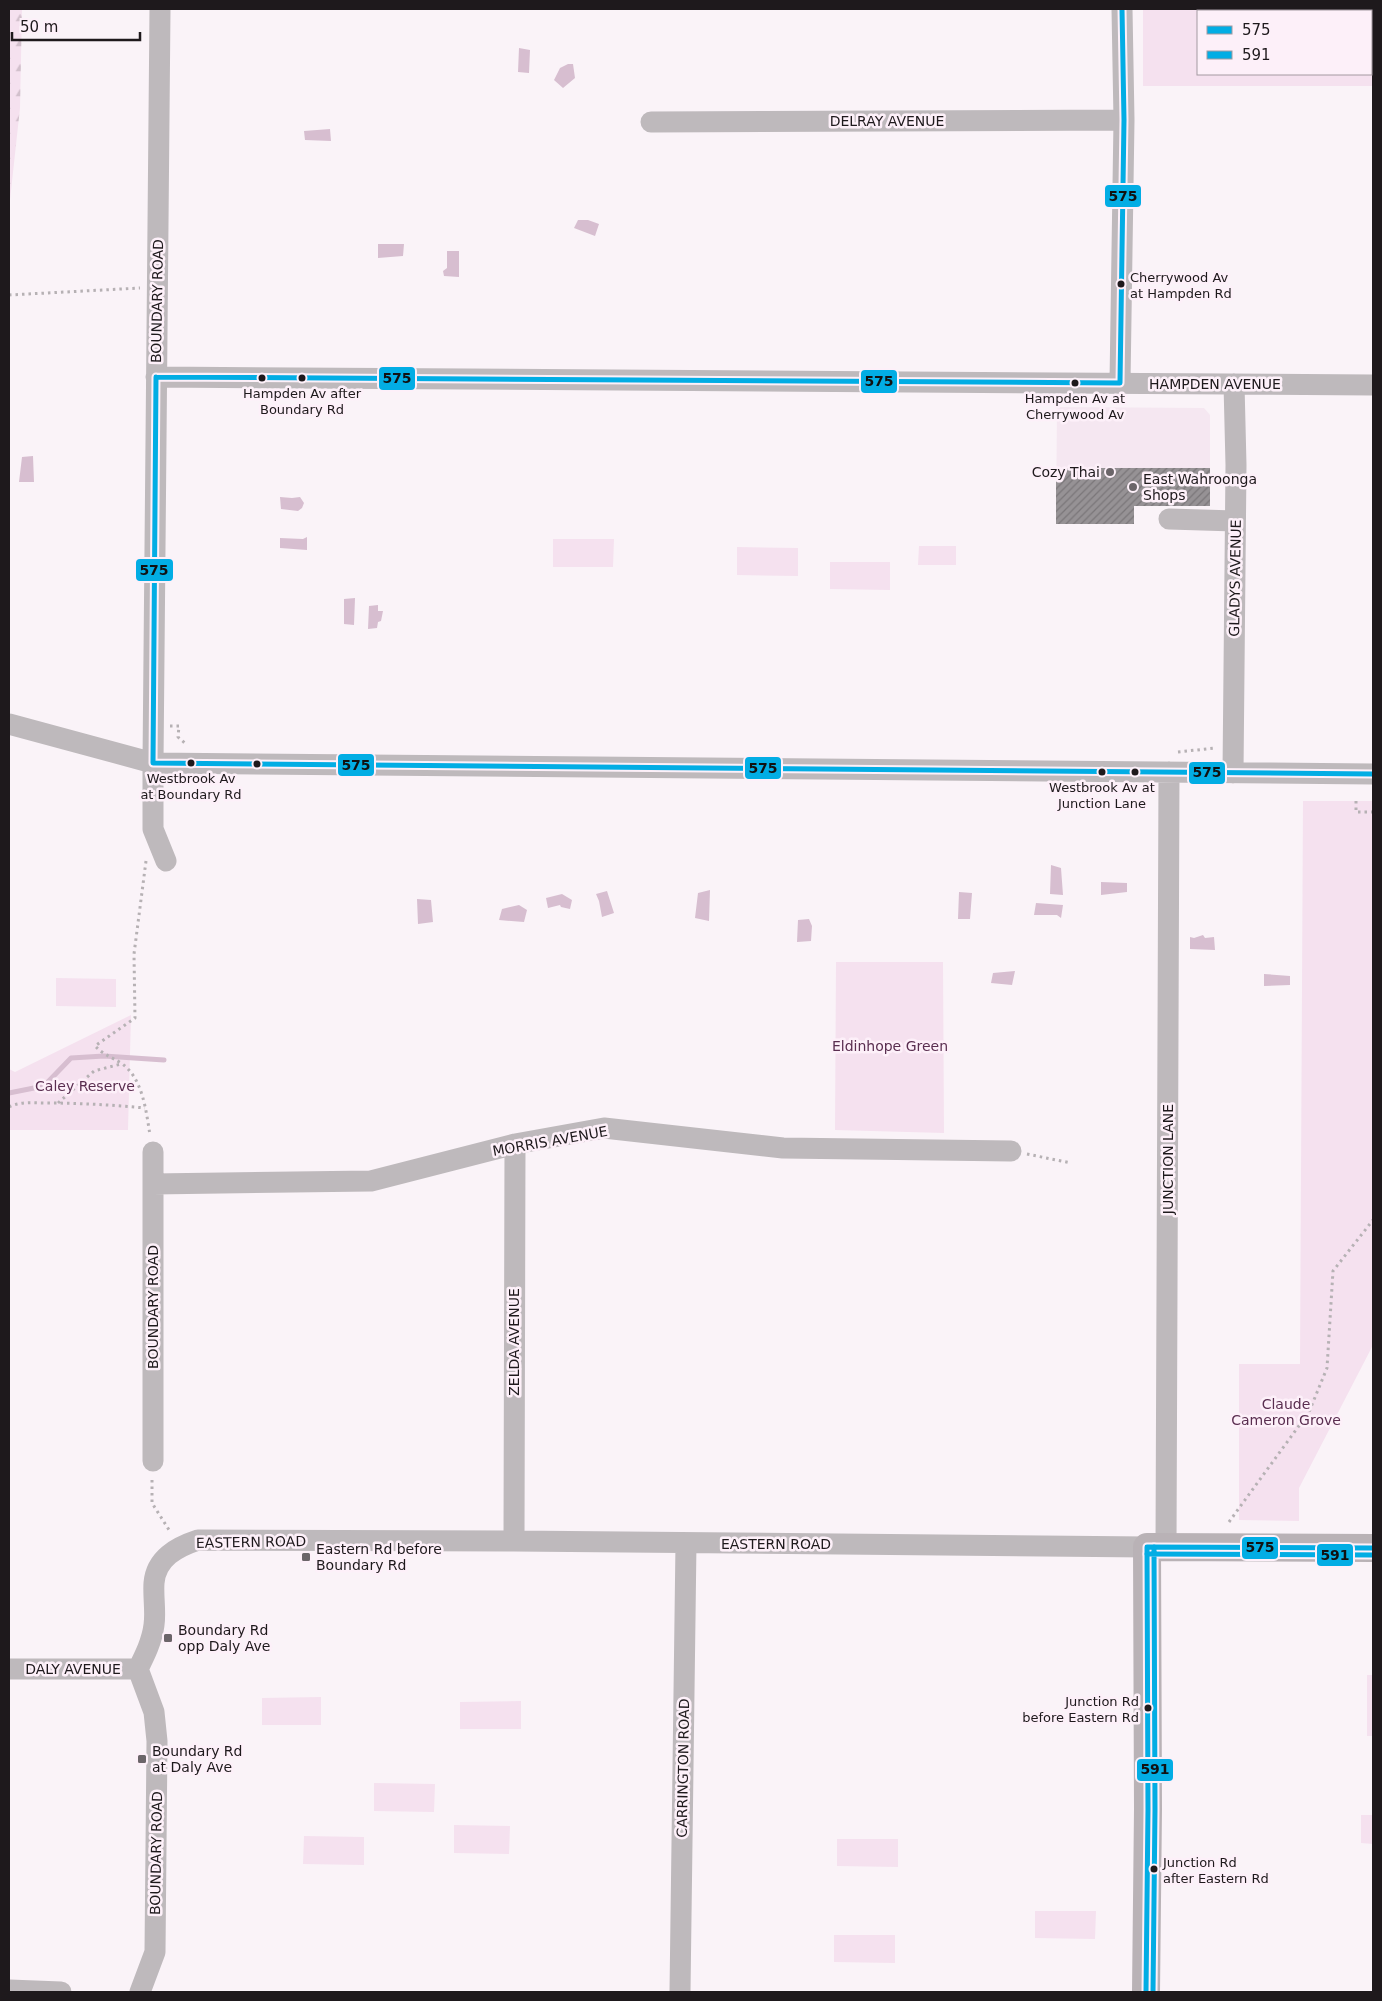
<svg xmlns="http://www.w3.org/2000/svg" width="1382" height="2001" font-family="'DejaVu Sans',sans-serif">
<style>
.built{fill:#f5e7f1}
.green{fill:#f5e1ef;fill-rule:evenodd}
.forest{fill:url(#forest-firs)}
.water{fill:#d7bed0}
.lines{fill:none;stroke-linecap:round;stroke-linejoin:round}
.stream{stroke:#d7bed0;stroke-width:5}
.building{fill:url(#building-hatch)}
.path{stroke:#b6b1b4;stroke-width:3;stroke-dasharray:2.5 4;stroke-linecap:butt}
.minor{stroke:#beb9bc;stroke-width:21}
.major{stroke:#b9b2b6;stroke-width:28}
.bus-1-casing{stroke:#fdf0f9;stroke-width:9}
.bus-2-casing{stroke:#fdf0f9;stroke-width:9}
.bus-1{stroke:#02ade4;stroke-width:5}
.bus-2{stroke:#02ade4;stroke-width:5}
.bus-dot{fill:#1e191c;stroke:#fdf0f9;stroke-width:2}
.poi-dot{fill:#6b6569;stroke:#fdf0f9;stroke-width:2}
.labels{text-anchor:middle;stroke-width:5;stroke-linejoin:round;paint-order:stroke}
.bus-label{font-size:13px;fill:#1e191c;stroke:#fdf0f9}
.street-label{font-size:14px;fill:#1e191c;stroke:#fdf0f9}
.poi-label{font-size:14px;fill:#1e191c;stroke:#fdf0f9;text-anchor:start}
.park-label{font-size:14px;fill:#5a2e50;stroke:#fdf0f9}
.line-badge{stroke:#fdf0f9;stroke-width:2}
.pale-badge-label{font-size:14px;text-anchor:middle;font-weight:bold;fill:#111}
</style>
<defs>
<pattern id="forest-firs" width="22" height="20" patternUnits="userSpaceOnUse" patternTransform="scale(1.25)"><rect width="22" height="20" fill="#f5e1ef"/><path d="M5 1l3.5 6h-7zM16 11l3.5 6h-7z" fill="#d2c0cc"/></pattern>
<pattern id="building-hatch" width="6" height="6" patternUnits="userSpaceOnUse" patternTransform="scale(1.25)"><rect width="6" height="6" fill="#969295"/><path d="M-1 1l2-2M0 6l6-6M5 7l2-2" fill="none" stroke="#7a7679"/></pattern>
</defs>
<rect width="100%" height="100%" fill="#faf3f8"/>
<!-- built -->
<path class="built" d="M1057,407L1204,408L1210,415V506H1134V524H1056Z"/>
<!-- green -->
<path class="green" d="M1143,9H1373V86H1143ZM1198,11H1371V74H1198Z
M553,539H614L613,567H553Z
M919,546H956V565H918Z
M737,547L798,548V576L737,575Z
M830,562H890V590L830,589Z
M1303,801H1373V1345L1299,1488V1521L1239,1520V1364H1300Z
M836,962H943L944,1133L835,1130Z
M56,978L116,979V1007L56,1006Z
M131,1015L128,1130H9V1069L15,1072Z
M1367,1675H1373V1736H1367Z
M321,1697V1725H262V1698Z
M521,1701V1729H460V1702Z
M374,1783L435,1784L434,1812L374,1811Z
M1361,1815H1373V1844L1361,1843Z
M454,1825L510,1826L509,1854L454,1853Z
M304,1836L364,1837V1865L303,1864Z
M837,1839H898V1867L837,1866Z
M1035,1911H1096L1095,1939L1035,1938Z
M834,1935H895V1963L834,1962Z"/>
<!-- forest -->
<path class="forest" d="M9,9H22L20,108L9,209Z"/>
<!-- water -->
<path class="water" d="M519,48L530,50L529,73L518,72Z
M568,64H573L575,78L563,88L554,80L560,68Z
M330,129L331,141L305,140L304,131Z
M578,220H588L599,224L595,236L574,228Z
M378,244H404L403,256L378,258Z
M447,251H459V277L444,276L443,271L447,268Z
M33,456L34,482H19L22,457Z
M280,497L292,498L300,497L304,503L302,508L298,511L281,509Z
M307,537V550L280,548V538L303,539Z
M355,598L354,625L344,624V599Z
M378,605V611H383L381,621L378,622L377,628L368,629L369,606Z
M1051,865L1061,868L1063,895L1050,894Z
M1101,882L1127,883V892L1101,895Z
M710,890L709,921L695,918L698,893Z
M607,891L614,913L602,917L599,901L596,894Z
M959,892L972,893L970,919H958Z
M562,894L572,900L570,909L561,907L560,905L548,908L546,898Z
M417,899L431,900L433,922L418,924Z
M1036,903L1063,905L1061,918L1057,915H1034Z
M519,905L527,910L524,922L499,920L502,909Z
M809,919L812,926L811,941L797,942L798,920Z
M1203,935L1205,938L1214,937L1215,950L1190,949V937L1194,938Z
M1015,971L1012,985L991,983L993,973Z
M1264,974L1290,976V985L1264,986Z"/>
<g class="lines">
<!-- stream -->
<path class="stream" d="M9,1093L44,1086L71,1058L104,1056L164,1060"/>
</g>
<!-- building -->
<path class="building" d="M1056,468H1210V506H1134V524H1056Z"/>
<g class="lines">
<!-- path -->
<path class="path" d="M9,295L140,288
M170,726H179L178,737L187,745
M1178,752L1215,748
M1356,801V812H1373
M146,861L134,954L135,1018L95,1046C105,1056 110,1056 121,1063C143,1078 146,1111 150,1135
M58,1103L94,1071L121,1064
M9,1107C21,1101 34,1103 47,1103C80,1103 112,1105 145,1108
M1027,1154L1071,1163
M152,1480V1503L171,1533
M1229,1522L1309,1412L1327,1368L1333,1271L1373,1220"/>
<!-- minor -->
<path class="minor" d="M160,9L153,763V829L166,861
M651,122L1124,120
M156,377L1373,385
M1120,383L1124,120L1122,9
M1169,519L1235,521
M9,724L153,763L1373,774
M1233,773L1236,465L1234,384
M153,1152V1461
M153,1184L371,1181L515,1144L604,1128L783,1148L1011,1151
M514,1541L515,1144
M1166,1547L1169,772
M9,1669H138
M9,1990L61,1992
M140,1992L155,1952L157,1741L154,1712L138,1669C145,1655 152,1641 154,1625C156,1612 153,1597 154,1583C156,1558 177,1547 198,1540L514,1541L1147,1547
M680,1992L686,1543"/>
<!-- major -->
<path class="major" d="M1146,1992L1148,1809L1147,1547L1373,1548"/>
<defs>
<path id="bus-1" d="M156,377L1120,383
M1120,383L1124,120L1122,9
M153,763L1373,774
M153,763L156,377
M1147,1547L1373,1548
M1146,1992L1148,1809L1147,1547"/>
<path id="bus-2" d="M1147,1554L1373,1555
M1153,1992L1155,1809L1154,1547"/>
</defs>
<!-- bus-1 casing -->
<use href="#bus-1" class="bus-1-casing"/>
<!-- bus-2 casing -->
<use href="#bus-2" class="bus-2-casing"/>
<!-- bus-1 -->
<use href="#bus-1" class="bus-1"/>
<!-- bus-2 -->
<use href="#bus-2" class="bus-2"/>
</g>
<!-- markers -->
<g class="bus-dot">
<circle cx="1121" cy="284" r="4.5"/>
<circle cx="262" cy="378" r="4.5"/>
<circle cx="302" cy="378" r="4.5"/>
<circle cx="1075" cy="383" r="4.5"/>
<circle cx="191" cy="763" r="4.5"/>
<circle cx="257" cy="764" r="4.5"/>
<circle cx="1102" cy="772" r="4.5"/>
<circle cx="1135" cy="772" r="4.5"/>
<circle cx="1148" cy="1708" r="4.5"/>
<circle cx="1154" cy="1869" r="4.5"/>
</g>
<g class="poi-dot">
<circle cx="1110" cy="472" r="5"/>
<circle cx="1133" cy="487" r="5"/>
<rect x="301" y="1552" width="10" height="10" rx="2.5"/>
<rect x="163" y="1633" width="10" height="10" rx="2.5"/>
<rect x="137" y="1754" width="10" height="10" rx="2.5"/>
</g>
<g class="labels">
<!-- bus labels -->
<g class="bus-label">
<text x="1130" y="282" text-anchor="start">Cherrywood Av<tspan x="1130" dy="16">at Hampden Rd</tspan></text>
<text x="302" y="398">Hampden Av after<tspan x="302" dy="16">Boundary Rd</tspan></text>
<text x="1075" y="403">Hampden Av at<tspan x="1075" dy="16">Cherrywood Av</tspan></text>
<text x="191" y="783">Westbrook Av<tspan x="191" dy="16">at Boundary Rd</tspan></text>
<text x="1102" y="792">Westbrook Av at<tspan x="1102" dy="16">Junction Lane</tspan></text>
<text x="1139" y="1706" text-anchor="end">Junction Rd<tspan x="1139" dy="16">before Eastern Rd</tspan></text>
<text x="1163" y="1867" text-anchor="start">Junction Rd<tspan x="1163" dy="16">after Eastern Rd</tspan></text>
</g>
<!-- street labels -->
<g class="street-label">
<text x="887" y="126">DELRAY AVENUE</text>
<text transform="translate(157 301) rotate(-89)" y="5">BOUNDARY ROAD</text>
<text x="1215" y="389">HAMPDEN AVENUE</text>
<text transform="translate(1235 578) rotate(-89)" y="5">GLADYS AVENUE</text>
<text transform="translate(550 1141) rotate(-10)" y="5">MORRIS AVENUE</text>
<text transform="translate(1168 1159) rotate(-90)" y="5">JUNCTION LANE</text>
<text transform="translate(153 1307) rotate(-90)" y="5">BOUNDARY ROAD</text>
<text transform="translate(514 1342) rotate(-90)" y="5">ZELDA AVENUE</text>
<text transform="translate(251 1542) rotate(-1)" y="5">EASTERN ROAD</text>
<text x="776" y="1549">EASTERN ROAD</text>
<text x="73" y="1674">DALY AVENUE</text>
<text transform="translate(683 1768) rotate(-89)" y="5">CARRINGTON ROAD</text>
<text transform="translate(156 1853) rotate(-89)" y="5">BOUNDARY ROAD</text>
</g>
<!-- poi labels -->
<g class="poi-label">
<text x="1100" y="477" text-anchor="end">Cozy Thai</text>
<text x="1143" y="484">East Wahroonga<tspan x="1143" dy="16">Shops</tspan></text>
<text x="316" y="1554">Eastern Rd before<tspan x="316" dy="16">Boundary Rd</tspan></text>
<text x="178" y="1635">Boundary Rd<tspan x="178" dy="16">opp Daly Ave</tspan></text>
<text x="152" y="1756">Boundary Rd<tspan x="152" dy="16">at Daly Ave</tspan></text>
</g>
<!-- park labels -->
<g class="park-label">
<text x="890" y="1051">Eldinhope Green</text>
<text x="85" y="1091">Caley Reserve</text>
<text x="1286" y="1409">Claude<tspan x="1286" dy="16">Cameron Grove</tspan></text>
</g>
</g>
<g class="line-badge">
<rect x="1104" y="184" width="38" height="24" rx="5" fill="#02ade4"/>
<rect x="378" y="366" width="38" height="25" rx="5" fill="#02ade4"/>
<rect x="860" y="369" width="38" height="25" rx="5" fill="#02ade4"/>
<rect x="135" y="558" width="39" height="24" rx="5" fill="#02ade4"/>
<rect x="337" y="753" width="38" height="24" rx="5" fill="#02ade4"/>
<rect x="744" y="756" width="38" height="24" rx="5" fill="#02ade4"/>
<rect x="1188" y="761" width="38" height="24" rx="5" fill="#02ade4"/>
<rect x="1241" y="1536" width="38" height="24" rx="5" fill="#02ade4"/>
<rect x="1316" y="1543" width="38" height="24" rx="5" fill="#02ade4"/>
<rect x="1136" y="1758" width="38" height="24" rx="5" fill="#02ade4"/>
</g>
<g class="pale-badge-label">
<text x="1123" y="201">575</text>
<text x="397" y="383">575</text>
<text x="879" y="386">575</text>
<text x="154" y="575">575</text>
<text x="356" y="770">575</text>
<text x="763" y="773">575</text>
<text x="1207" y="777">575</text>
<text x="1260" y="1552">575</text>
<text x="1335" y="1560">591</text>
<text x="1155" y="1774">591</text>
</g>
<!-- border -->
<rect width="1382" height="2001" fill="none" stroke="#1e191c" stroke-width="20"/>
<!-- legend -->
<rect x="1197" y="10" width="175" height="65" fill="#fdf0f9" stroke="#a49aa1"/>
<rect x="1207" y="26" width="25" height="8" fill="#02ade4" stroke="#a49aa1"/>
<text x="1242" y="35" font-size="15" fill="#1e191c">575</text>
<rect x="1207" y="51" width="25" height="8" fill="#02ade4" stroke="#a49aa1"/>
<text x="1242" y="60" font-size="15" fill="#1e191c">591</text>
<!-- scale -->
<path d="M12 32v8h128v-8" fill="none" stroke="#1e191c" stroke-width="2.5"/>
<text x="20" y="32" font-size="15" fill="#1e191c" stroke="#fdf0f9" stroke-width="4" paint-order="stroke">50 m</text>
</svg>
